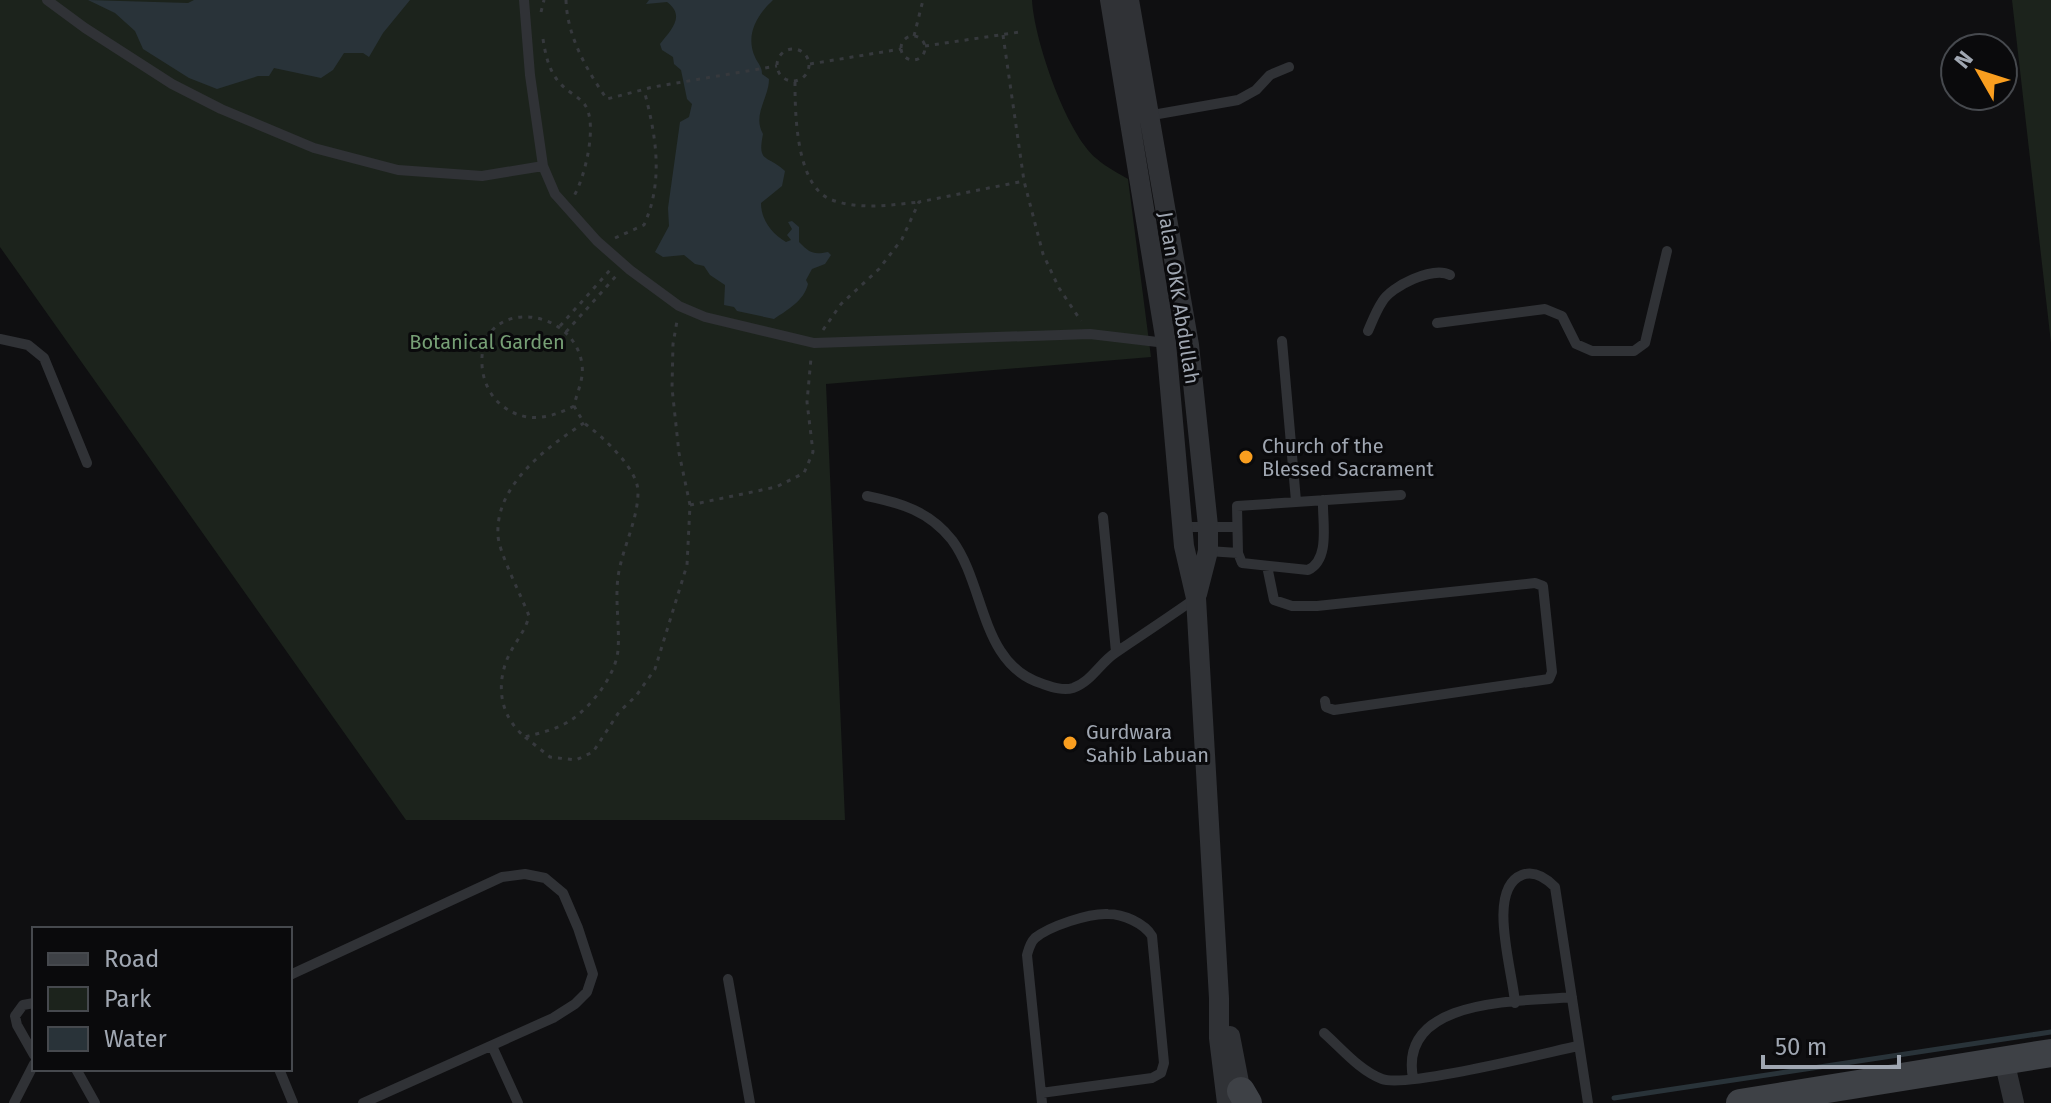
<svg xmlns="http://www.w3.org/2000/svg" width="2051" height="1103" font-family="'Fira Sans',sans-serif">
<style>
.green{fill:#1c231c}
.water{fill:#293339}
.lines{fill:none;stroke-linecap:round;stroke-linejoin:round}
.stream{stroke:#293339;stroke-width:5}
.path{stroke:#36393d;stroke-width:3;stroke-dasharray:4 6;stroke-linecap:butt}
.lane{stroke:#303236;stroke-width:10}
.street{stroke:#303236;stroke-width:20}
.secondary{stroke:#3e4146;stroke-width:28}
.poi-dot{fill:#f99e1f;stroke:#0a0a0c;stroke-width:3}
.labels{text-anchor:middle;stroke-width:6;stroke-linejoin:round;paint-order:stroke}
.street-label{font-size:20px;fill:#a0a7b2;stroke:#0a0a0c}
.park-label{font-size:20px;fill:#769f75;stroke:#0a0a0c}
.poi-label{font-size:20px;fill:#a0a7b2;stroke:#0a0a0c;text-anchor:start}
</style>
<rect width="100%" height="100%" fill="#0f0f11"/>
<!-- green -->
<path class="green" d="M0,0H1032C1034,39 1066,134 1097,159C1106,167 1118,173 1128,179L1151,357L826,384L845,820H406L0,247Z
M2012,0H2051V343Z"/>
<!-- water -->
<path class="water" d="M88,0L188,3L194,0H410L383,33L369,57L363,53H344L333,70L321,78L274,68L269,76H258L217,89L189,78L143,49L135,31L115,13Z
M649,0H773C757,15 745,35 755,57C758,64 762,66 762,74L769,79C769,98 752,115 763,134C757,164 767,154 785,171L782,186L761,203C761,220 772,234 786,242L791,240L787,235L792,229L788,222L792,221L799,227V242C810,253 813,255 828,252L831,255L825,264L812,269L806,280L808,284C804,301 787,310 774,319L737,311L734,307L724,305L725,285L710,275L704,266L695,264L684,255L663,257L655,252L669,226L668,208L680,122L689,117L692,104L687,99L681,70L674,64L673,57L662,50L660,44C671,30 686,16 667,2L646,4Z"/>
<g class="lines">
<!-- stream -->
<path class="stream" d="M1614,1098L2051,1032"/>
<!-- path -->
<path class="path" d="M566,0C567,36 587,71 607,99L653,87L777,66
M541,12L544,0
M1003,35L1024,181L1043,254L1059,288L1081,321
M914,36L923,0
M901 48a12 12 0 1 1 24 0a12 12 0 1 1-24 0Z
M543,39C546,58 550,76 566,89C571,93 581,99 585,105C598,124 585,177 574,196
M925,46L1020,32
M777 65a16 16 0 1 1 32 0a16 16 0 1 1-32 0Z
M810,64L901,49
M795,82C795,114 796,187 832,200C860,210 891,205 919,202
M615,238L644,225C664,181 656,135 644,90
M560,326L611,269
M823,330L841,304L879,269L902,239L919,202L1024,181
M566,332L617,275
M574,406C551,418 527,424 504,407C491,398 483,382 482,365C478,297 573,305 582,364C584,380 577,392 574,406L584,423C547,447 495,485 498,535C498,551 522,597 529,616C525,633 512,645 506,662C496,690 502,718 525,737C540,733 558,729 571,720C591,707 616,675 618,650C620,624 614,597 619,571C624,545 637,521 638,494C640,470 602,436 584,423
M690,505L776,487L804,473L813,452L807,402L811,358
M525,737L550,757L576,760L593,752L619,712L636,696L655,669L687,565L690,505L679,453L672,388L673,344L677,321"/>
<!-- lane -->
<path class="lane" d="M47,0L85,28L172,84L221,109L314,148L398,170L482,176L543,166
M524,0L530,75L543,166L555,194L597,241L630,270L679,306L705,317L814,343L1090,334L1166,343
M1147,116L1238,100L1256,90L1270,75L1289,67
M1437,323L1545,309L1562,316L1576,344L1592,351H1634L1645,343L1667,251
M1368,331C1372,322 1376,311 1382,302C1391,286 1433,266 1450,275
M0,339L28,345L44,358L87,463
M1282,341L1296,501
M867,496C901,503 929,511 952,540C986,586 980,665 1043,684C1052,687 1063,691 1073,688C1091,682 1100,663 1115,653C1142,635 1169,617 1196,598
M1323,500C1322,521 1331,559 1308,570L1242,563L1238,553L1237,506L1401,495
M1103,517L1116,652
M1183,527H1237
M1208,551L1238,553
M1267,566L1274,600L1292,606H1317L1535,583L1543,586L1552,672L1549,679L1334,710L1326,707L1325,701
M290,975L502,877L525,874L545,878L563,893L578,928L593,974L587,992L575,1004L553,1018L363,1103
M728,979L750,1103
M34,1003L23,1005L15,1016L17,1025L34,1055
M1515,1003C1513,972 1486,889 1522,875C1535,870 1546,878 1555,887L1588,1103
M1324,1033C1341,1048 1360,1071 1382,1079C1406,1088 1545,1053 1578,1046
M492,1046L518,1103
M76,1069L95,1103
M279,1069L293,1103
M1413,1078C1398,997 1520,1002 1572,997
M1041,1093L1152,1078L1161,1073L1164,1063L1152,936C1144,923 1123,914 1108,914C1089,913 1050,926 1035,938C1030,943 1029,948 1027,955L1041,1093L1042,1103
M14,1103L34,1064"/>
<!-- street -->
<path class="street" d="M1110,0L1166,343L1184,546L1196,598L1219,998V1038L1227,1103
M1129,0L1189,345L1208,526V551L1197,594
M1230,1036L1243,1103
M2004,1060L2014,1103"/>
<!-- secondary -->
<path class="secondary" d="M1241,1091L1248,1103
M1740,1103L2051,1053"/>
</g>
<!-- markers -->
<g class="poi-dot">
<circle cx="1246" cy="457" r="8"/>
<circle cx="1070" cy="743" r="8"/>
</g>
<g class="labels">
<!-- street labels -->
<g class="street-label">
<text transform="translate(1179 298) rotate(81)" y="7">Jalan OKK Abdullah</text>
</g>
<!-- park labels -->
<g class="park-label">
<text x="487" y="349">Botanical Garden</text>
</g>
<!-- poi labels -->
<g class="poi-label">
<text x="1262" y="453">Church of the<tspan x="1262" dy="23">Blessed Sacrament</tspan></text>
<text x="1086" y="739">Gurdwara<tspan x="1086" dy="23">Sahib Labuan</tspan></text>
</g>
</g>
<!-- legend -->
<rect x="32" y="927" width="260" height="144" fill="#0a0a0c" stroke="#46494e" stroke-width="2"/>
<rect x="48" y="953" width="40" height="12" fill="#3e4146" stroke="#46494e" stroke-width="2"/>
<text x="104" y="967" font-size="24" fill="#a0a7b2">Road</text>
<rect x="48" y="987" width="40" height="24" fill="#1c231c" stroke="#46494e" stroke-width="2"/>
<text x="104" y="1007" font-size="24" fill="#a0a7b2">Park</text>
<rect x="48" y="1027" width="40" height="24" fill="#293339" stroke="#46494e" stroke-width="2"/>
<text x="104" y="1047" font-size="24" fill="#a0a7b2">Water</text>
<!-- north arrow -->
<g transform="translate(1979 72) rotate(309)"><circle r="38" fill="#0a0a0c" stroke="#46494e" stroke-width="2"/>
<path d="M0-6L14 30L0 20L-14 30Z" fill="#f99e1f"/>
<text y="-12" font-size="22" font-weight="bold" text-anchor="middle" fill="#a0a7b2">N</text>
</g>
<!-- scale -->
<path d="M1763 1055v12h136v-12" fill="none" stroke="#a0a7b2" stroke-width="4"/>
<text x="1775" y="1055" font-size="24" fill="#a0a7b2" stroke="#0a0a0c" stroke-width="6" paint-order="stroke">50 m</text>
</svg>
